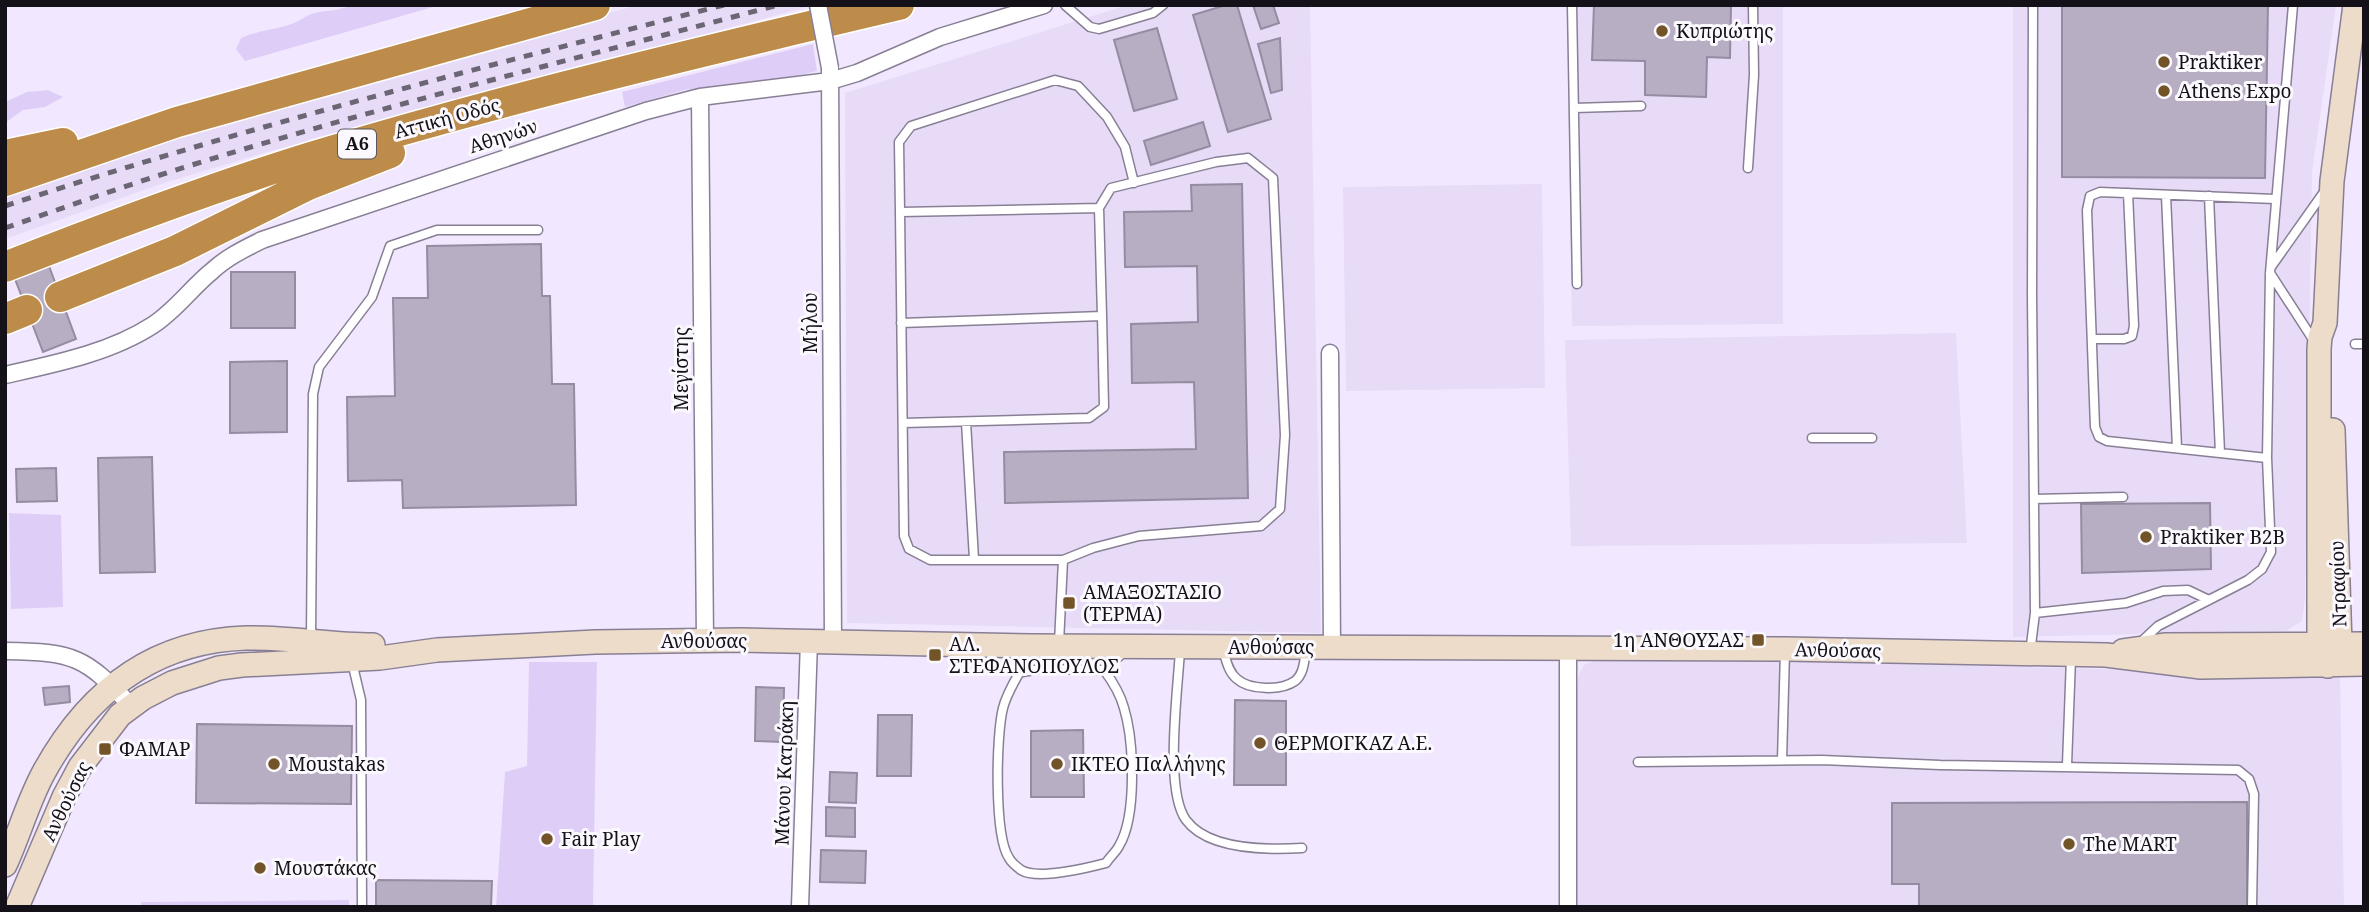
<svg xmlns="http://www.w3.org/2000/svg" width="2369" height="912" font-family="'Noto Serif',serif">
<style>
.built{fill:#e7dbf8}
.green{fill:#decef7}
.building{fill:#b7aec4;stroke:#958ca1;stroke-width:2}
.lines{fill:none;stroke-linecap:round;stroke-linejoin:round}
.lane-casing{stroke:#887f94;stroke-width:11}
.street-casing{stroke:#887f94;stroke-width:19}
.secondary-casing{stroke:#887f94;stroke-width:26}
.highway-casing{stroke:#fff;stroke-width:33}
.lane{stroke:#fff;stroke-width:8}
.street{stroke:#fff;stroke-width:16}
.secondary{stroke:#ecdcc9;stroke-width:23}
.highway{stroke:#be8c4a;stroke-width:30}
.rail{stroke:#6b6673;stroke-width:5;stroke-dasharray:9 9;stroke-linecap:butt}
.street-bridge-casing{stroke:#887f94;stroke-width:19;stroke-linecap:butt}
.street-bridge{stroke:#fff;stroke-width:16}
.poi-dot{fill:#735429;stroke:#fbf9fe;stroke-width:2.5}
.labels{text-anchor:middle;stroke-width:6;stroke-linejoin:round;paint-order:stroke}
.shield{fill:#fbf9fe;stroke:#59575d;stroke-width:2}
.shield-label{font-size:18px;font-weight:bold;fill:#141118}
.poi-label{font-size:19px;fill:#141118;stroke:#fbf9fe;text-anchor:start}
.street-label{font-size:19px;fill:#141118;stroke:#fbf9fe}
</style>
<rect width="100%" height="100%" fill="#f1e8ff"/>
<!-- built -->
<path class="built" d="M639,5H814L260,154L161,184L5,239V191L107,156L535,32Z
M1128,5H1310L1321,633L847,623L845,93Z
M1567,5H1783V324L1572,326Z
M2013,5H2336L2312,172L2305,598L2302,621L2286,631L2013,637Z
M1542,184L1545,388L1346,391L1343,187Z
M1956,333L1967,543L1571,546L1565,340Z
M1596,660H1742L2340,675L2344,907H1576L1575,698L1579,674L1584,665Z"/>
<!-- green -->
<path class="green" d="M352,5H440L245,61L236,49L241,38C258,30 277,30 294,23C301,20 307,15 314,13C328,10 339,11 352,5Z
M813,44L817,71L797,76L684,90L625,107L622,92Z
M48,90L63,97L45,107L23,110L5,123V102L27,92Z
M9,513L61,515L63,607L11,609Z
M529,662H597L593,907H496L505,772L527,766Z
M349,900V907H141V902Z"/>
<!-- building -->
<path class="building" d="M1226,5H1237L1271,119L1228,132L1193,15Z
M1253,5H1273L1279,23L1261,29Z
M1594,5H1731L1730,58L1707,57L1706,97L1645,95V61L1592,60Z
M2062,5H2268L2265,178L2062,177Z
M1157,28L1177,99L1134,111L1114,40Z
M1280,38L1282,90L1271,93L1258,44Z
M1203,122L1210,146L1151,165L1144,141Z
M1242,184L1248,498L1005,503L1004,452L1196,449L1194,382L1132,383L1131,324L1198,322L1197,266L1125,267L1124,212L1192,211L1191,185Z
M541,244L542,296H550L552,384H574L576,505L403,508L402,480L348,481L347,397L395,396L393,298H428L427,246Z
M49,266L76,339L43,352L15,279Z
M231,272H295V328H231Z
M287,361V432L230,433V362Z
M152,457L155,572L100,573L98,458Z
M56,468L57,501L17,502L16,469Z
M2210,503L2211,569L2082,573L2081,504Z
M69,686L70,702L45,705L43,688Z
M756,687L784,688L783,742L755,741Z
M1235,700L1286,701V785H1234Z
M878,715H912L911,776H877Z
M197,724L352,726L351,804L196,803Z
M1083,730L1084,797H1031V731Z
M830,772L857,773L856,803L829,802Z
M2247,802V907H1919V884H1892V803Z
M826,807L855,808V837L826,836Z
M821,850L866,851L865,883L820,882Z
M376,880L492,881L491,907H376Z"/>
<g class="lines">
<defs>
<path id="lane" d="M1065,5L1090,27L1099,29L1153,13L1163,5
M1572,5L1577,284
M1574,108L1641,106
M1248,158L1273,178L1285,435L1280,509L1261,526L1139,536L1093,548L1063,560H930L909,549L904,536L900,212L1099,208L1111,188L1216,162Z
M1748,168L1754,75L1753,5
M2166,195L2177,448
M2209,196L2220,453
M900,212L899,142L911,126L1055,80L1078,86L1107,117L1125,147L1134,183
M2271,267L2324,192
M2270,273L2314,341
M901,323L1102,316L1099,208
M2092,339H2124L2132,336L2134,326L2128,193
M2355,344H2364
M966,422L974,559
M903,423L1089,418L1104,407L1102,316
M1812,438H1872
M2267,458L2107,441L2099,437L2095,427L2087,210L2090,196L2100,192L2275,199
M2034,499L2123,497
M2035,613L2126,603L2163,591L2188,590L2209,600
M311,639L313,394L319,367L372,297L390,246L437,230H538
M1059,643L1063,560
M2140,643L2158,626L2248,580L2262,569L2271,552L2267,458L2270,273L2293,5
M1031,650C1022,671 1008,688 1003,708C996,735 994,836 1009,858C1011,862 1017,867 1021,870C1037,880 1087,868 1106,863C1110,857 1116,852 1119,846C1137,816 1134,741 1124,708C1120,693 1113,682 1104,670
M1180,650C1178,689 1164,790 1186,820C1208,850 1268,850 1302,848
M1223,650C1226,659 1228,672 1237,679C1249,690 1281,691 1295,681C1304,674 1304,661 1306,651
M2030,653L2035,613L2032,295L2033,5
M352,662L361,700L362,907
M1022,672L1041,669L1104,670L1124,652
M1782,760L1785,651
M1638,762L1822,760L1940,765L2238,770L2249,779L2254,794L2252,907
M2067,765L2071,658"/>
<path id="street" d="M830,70L833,642
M700,97L705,641
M1330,353L1332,647
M5,375C54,364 110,353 153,325C176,310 191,288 212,271C227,257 244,249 262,240L646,111L700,97L830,81L857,73L940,37L1044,5
M5,651C74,652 85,656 132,707
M800,907L809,641
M1568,907V649"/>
<path id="secondary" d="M2123,651L2166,645L2364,644
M2328,666L2319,645V349L2320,337L2325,323L2332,181L2355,5
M2328,666L2340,644L2333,430
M5,865C19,835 28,801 44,772C88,692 152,641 246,638C288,637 330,645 373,645
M17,907L64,797L80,767L120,715L143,698L172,683L219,668L242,665L380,658L437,650L595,642L740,640L1032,646L1785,649L2106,655L2201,667L2364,664"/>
<path id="highway" d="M5,155L63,143
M5,181L177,122L595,5
M5,267C107,227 210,188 314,156C507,98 703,51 899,5
M60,297L175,251L308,185L390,153
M5,319L27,310"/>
</defs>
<!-- lane casing -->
<use href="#lane" class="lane-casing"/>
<!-- street casing -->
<use href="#street" class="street-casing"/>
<!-- secondary casing -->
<use href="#secondary" class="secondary-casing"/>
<!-- highway casing -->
<use href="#highway" class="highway-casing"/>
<!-- lane -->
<use href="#lane" class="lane"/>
<!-- street -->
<use href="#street" class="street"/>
<!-- secondary -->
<use href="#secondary" class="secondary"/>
<!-- highway -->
<use href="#highway" class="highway"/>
<!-- rail -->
<path class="rail" d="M5,206C242,128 483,67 724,5
M5,228C57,210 108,192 160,175C364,110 572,60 778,5"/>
<defs>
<path id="street-bridge" d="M818,5L830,68"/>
</defs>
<!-- street-bridge casing -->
<use href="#street-bridge" class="street-bridge-casing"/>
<!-- street-bridge -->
<use href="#street-bridge" class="street-bridge"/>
</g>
<!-- markers -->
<g class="poi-dot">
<circle cx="1662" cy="31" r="7"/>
<circle cx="2164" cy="62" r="7"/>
<circle cx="2164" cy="91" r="7"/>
<circle cx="2146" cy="537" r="7"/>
<rect x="1062" y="596" width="14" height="14" rx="3.5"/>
<rect x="1751" y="633" width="14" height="14" rx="3.5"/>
<rect x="928" y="648" width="14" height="14" rx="3.5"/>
<circle cx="1260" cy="743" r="7"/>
<rect x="98" y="742" width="14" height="14" rx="3.5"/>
<circle cx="274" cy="764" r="7"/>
<circle cx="1057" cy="764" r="7"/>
<circle cx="547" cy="839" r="7"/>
<circle cx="2069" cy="844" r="7"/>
<circle cx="260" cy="868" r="7"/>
</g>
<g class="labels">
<!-- shield labels -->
<rect class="shield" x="338" y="129.5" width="38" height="29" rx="5"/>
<g class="shield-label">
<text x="357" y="150">Α6</text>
</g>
<!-- poi labels -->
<g class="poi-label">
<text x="1676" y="38">Κυπριώτης</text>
<text x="2178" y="69">Praktiker</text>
<text x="2178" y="98">Athens Expo</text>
<text x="2160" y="544">Praktiker B2B</text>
<text x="1083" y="599">ΑΜΑΞΟΣΤΑΣΙΟ<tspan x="1083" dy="22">(ΤΕΡΜΑ)</tspan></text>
<text x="1744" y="647" text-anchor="end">1η ΑΝΘΟΥΣΑΣ</text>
<text x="949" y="651">ΑΛ.<tspan x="949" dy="22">ΣΤΕΦΑΝΟΠΟΥΛΟΣ</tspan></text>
<text x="1274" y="750">ΘΕΡΜΟΓΚΑΖ Α.Ε.</text>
<text x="119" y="756">ΦΑΜΑΡ</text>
<text x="288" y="771">Moustakas</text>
<text x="1071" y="771">ΙΚΤΕΟ Παλλήνης</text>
<text x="561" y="846">Fair Play</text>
<text x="2083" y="851">The MART</text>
<text x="274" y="875">Μουστάκας</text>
</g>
<!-- street labels -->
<g class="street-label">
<text transform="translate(447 118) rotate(-15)" y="7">Αττική Οδός</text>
<text transform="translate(503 136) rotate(-18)" y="7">Αθηνών</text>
<text transform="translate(810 323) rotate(-90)" y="7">Μήλου</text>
<text transform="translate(681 369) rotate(-90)" y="7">Μεγίστης</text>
<text transform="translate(2338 584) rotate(-92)" y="7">Ντραφίου</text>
<text x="704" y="648">Ανθούσας</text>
<text x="1271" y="654">Ανθούσας</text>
<text transform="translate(1838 650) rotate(1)" y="7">Ανθούσας</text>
<text transform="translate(784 773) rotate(-88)" y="7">Μάνου Κατράκη</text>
<text transform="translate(66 801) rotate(-64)" y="7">Ανθούσας</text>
</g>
</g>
<!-- border -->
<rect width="2369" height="912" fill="none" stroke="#141118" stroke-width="14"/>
</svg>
